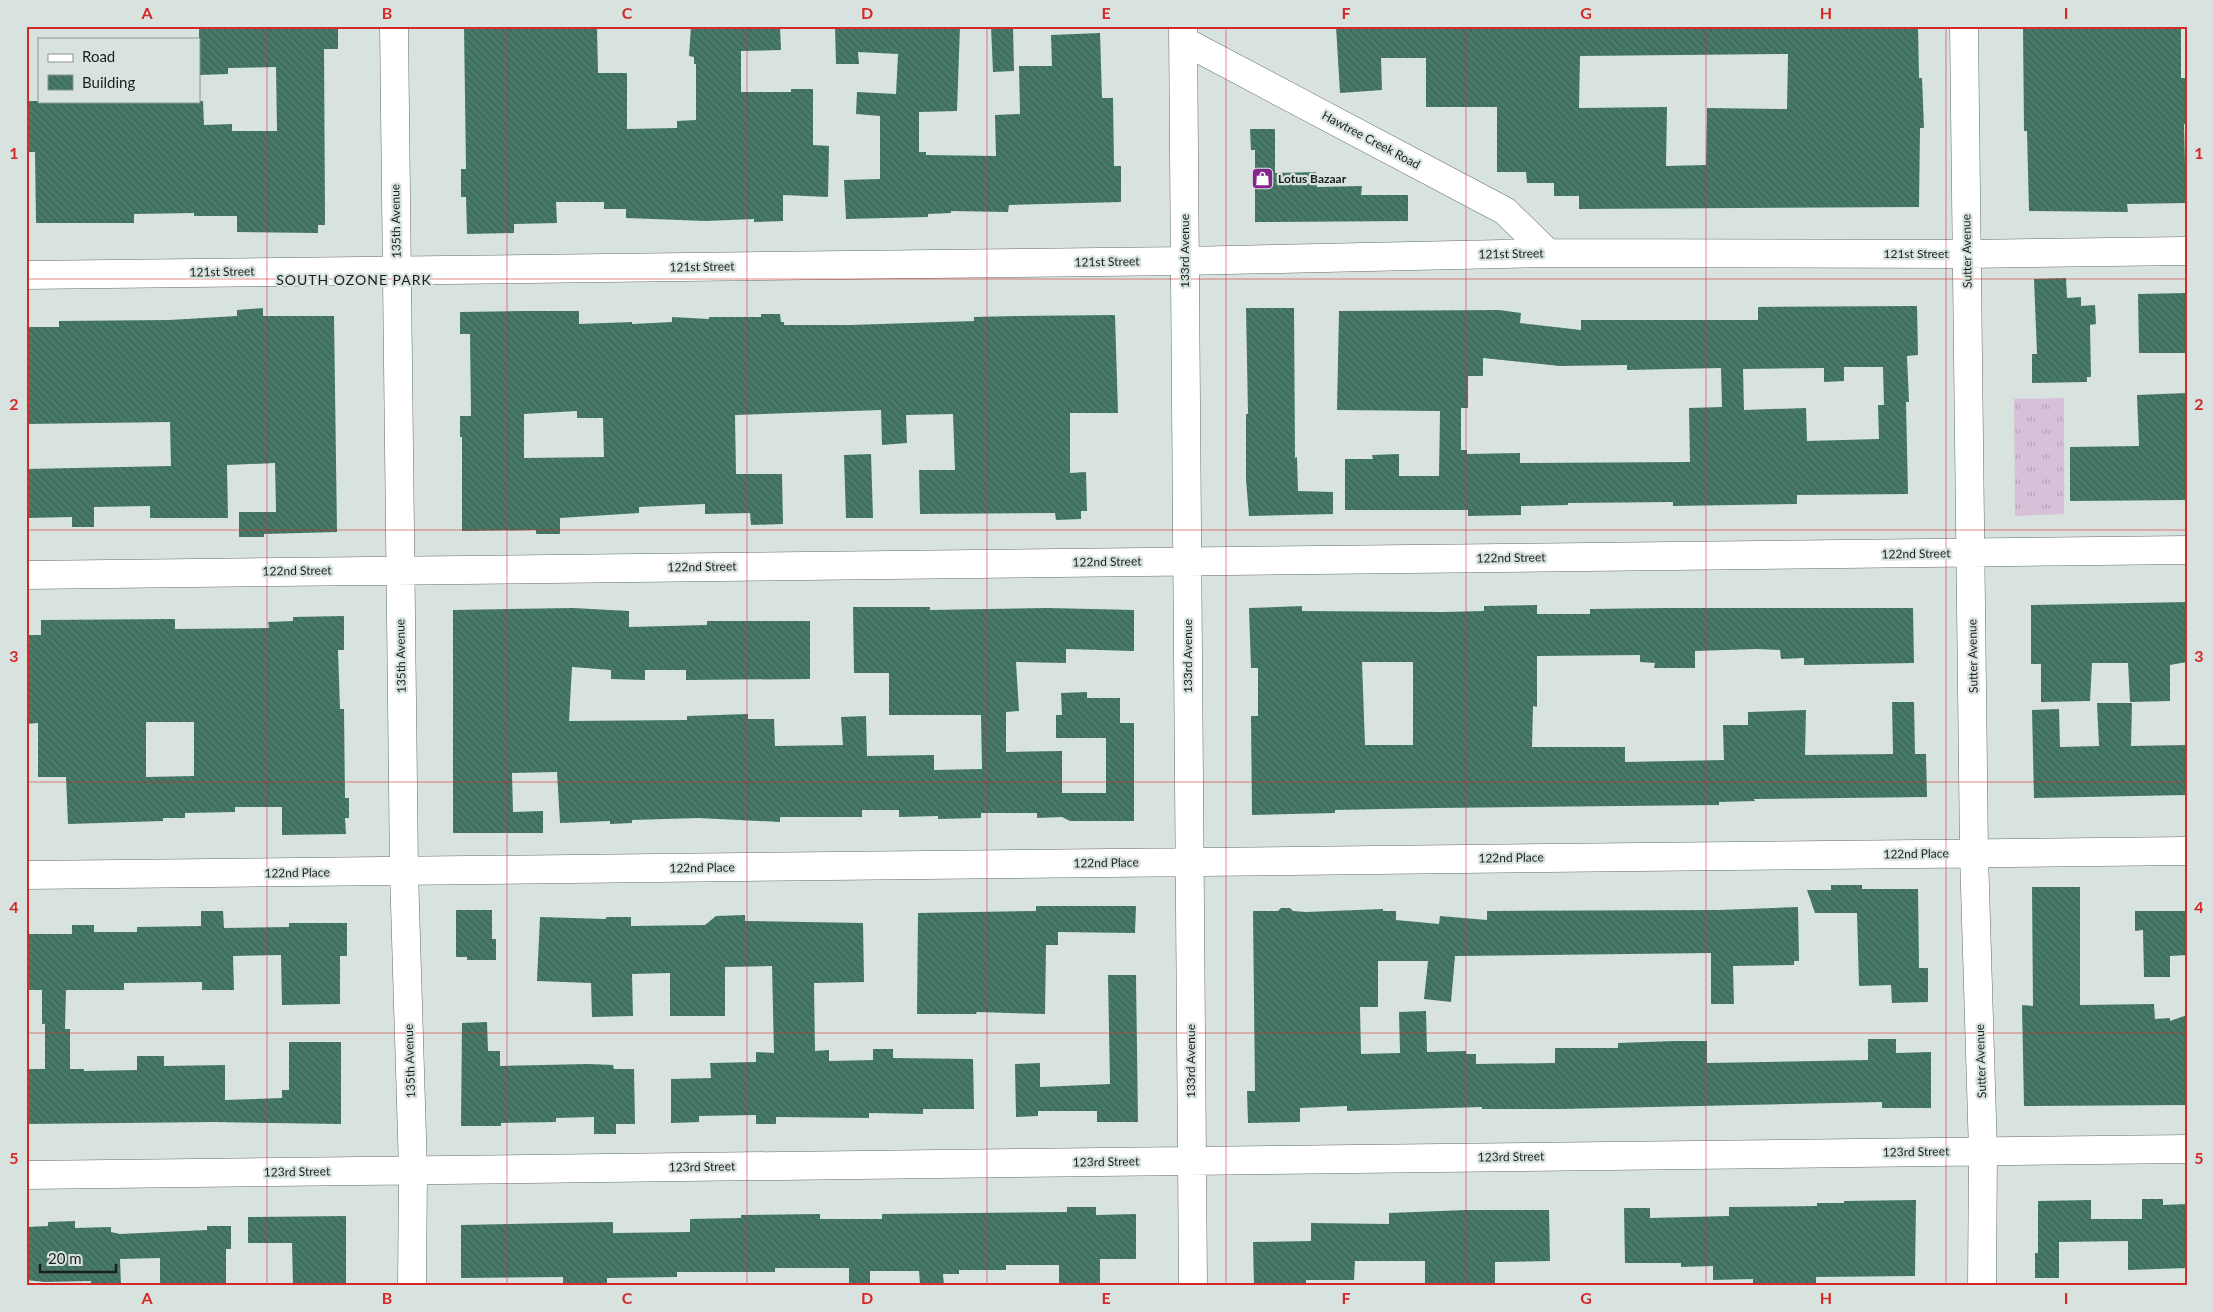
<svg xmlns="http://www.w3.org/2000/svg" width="2213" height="1312" font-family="Lato,sans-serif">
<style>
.grass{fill:url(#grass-tufts)}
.building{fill:url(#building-back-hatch);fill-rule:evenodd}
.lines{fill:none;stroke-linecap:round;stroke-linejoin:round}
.minor-casing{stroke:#646e6a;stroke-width:29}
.minor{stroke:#fff;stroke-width:28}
.grid{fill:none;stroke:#d62828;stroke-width:1;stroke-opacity:0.55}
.labels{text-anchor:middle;stroke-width:4.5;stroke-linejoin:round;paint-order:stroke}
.street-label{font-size:12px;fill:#1a1e1c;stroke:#d8e3df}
.poi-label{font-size:12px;font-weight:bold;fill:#1a1e1c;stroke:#d8e3df;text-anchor:start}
.neighbourhood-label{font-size:14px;letter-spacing:1px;fill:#1a1e1c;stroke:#d8e3df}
.neatline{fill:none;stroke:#d62828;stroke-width:2}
.grid-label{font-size:16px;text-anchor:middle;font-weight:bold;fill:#d62828}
</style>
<defs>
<pattern id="grass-tufts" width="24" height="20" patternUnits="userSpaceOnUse" patternTransform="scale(1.25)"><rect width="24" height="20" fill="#d7c1d8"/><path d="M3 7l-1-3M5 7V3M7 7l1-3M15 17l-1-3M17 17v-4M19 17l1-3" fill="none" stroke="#b8a5b9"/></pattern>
<pattern id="building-back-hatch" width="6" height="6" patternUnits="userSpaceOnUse" patternTransform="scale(1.25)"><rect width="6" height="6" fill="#487a69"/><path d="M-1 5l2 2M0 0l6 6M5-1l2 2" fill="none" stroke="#3b6356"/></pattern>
</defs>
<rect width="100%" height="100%" fill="#d8e3df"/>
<!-- grass -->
<path class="grass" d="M2064,398V514L2015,516L2014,399Z"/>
<!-- building -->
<path class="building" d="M199,26H338V49H324L325,217V225H318V233L237,232V216H194V213L134,214V223H36L35,152H26V101H203L204,125L232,124V131H277L276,67L228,68V74L199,75Z
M464,26H597L598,73H627V129L677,128V121L696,120V64H694V57L689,56L691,26H780L781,50L741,51V92H791V89H813V145L829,146L828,197L783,195V221L754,222V219L706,221L626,218V209H604V202H556L557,223L514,224V233L467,234L466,197H461V169H466Z
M835,26H960L957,111L919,112V152H926V155L996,156L995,115L1020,114L1019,66H1052L1051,35L1100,33L1102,98H1113L1114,166H1121V202L1009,205L1008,212L951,211V213L928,214V217L846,219L844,180L880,179V116L856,114L857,92L896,94L898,54L858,52L859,64H836Z
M991,26H1013L1014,71L993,72Z
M1336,26H1918L1919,78H1922L1924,128H1920L1919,207L1579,209V196H1554V183H1527L1526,172H1497V107H1426V58H1381L1382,90L1340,93ZM1788,54L1787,109L1707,108L1706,165L1666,166L1667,107L1579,108L1580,56Z
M2023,26H2181V78H2187V124H2184L2186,203L2127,204L2128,212L2029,211L2027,131H2024Z
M1250,129H1275V173L1316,172L1317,187L1362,186L1361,195H1408V221L1255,222V150H1251Z
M2066,278L2067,298L2081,297V306L2095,305L2096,324L2090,325L2091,377H2087V382L2032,383V354H2037L2034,279Z
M2187,293V353H2139L2138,294Z
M1917,306L1918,355L1907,356L1909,402H1906L1908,494L1797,495V504L1673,506V502L1568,503V505L1521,506V515L1468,516V510H1345V459H1373L1372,455L1399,454V476H1439L1440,411L1337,410L1339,311L1499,310L1521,313L1520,323L1581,330V320H1758V307ZM1483,358L1560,366L1627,365V370L1721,368L1722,407L1689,408L1690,462L1520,463V453L1467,454V450H1461V408H1468V376H1483ZM1844,367H1883L1884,405H1878L1879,439L1807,441L1806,408L1744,410L1743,369L1824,368V382L1844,381Z
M263,308V316H334L337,532L264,534V537H239V512H276L275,463L227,465L228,518H150V506L94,507V527H72V517L26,518V469L171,466L170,422L26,424V327H59V321L169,320L237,316V310Z
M1246,308H1294L1295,458L1297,457L1298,491L1333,492V514L1249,516L1246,480V414H1248Z
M521,311H579V324L632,322V324L672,322V317L709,319V317H761V314H780L781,322H784V325H850L974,321V317L1016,316L1115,315L1118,413H1070V473L1086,472L1087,511H1081V519L1056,520L1055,513L920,514L919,470H955L953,414L906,415L907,443L882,445L881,410L735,415L736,474H782L783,524L751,525L750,513L705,514V504L639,507V513L560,518V534H536V530L462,531V437H460V416H471L470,334H460V312ZM577,411V418H603L604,457L524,458V414Z
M2187,393V500L2070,501V447L2139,446L2137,395Z
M871,454L873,518H846L844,455Z
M2187,602V662L2170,665V701L2130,702L2128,663H2092L2090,701L2041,702V664H2031V605Z
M1537,605V614H1590V609L1665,608H1913L1914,663L1804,665V658L1781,659L1780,650L1757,649L1695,651V668H1654L1655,663L1640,662V655L1537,656V707L1533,706L1532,747H1625V762L1724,760L1723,725H1748V712L1806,710L1805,755L1893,754L1892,702H1914L1915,754H1926L1927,797L1754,799L1755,801L1719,802V805L1437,808L1335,810V813L1252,815L1251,716H1258V668H1251L1249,608L1302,606V611L1443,612L1484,611V606ZM1362,662H1413V745H1365Z
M853,607H930V610L1048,608L1134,610V651L1066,649V663L1016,662L1019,711L1006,712V752L1062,751V793H1106V738H1056V715H1062L1061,693L1087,692V698H1120V723H1134V821H1070L1062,817L1037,818V813H981V818L938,819V816L899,817V810H862V817H780V822L698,818L632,820V823L610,824V821L560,823L557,772L512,773L513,812L543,811V833H453V610L573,608L629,611V627L707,625V621H810V679L686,680V670H645V680L611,679V670L572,667L569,721L687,720V716L748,714V719H774L775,746L843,745L841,717L866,716L867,756L934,755V770L982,769L981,715H889V673H854Z
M344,616V650H338L340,709H344L345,798H349V818H345L346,834L282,835V807H235V812L185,813V818H163V821L68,824L66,777H38V723L26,724V635H41V620L175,619V629L269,628L268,622L293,621V617ZM146,722H194V776L146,777Z
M2097,703H2132L2131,746L2187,745V795L2034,798L2032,710L2059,709L2060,747L2099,746Z
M1831,885H1862V889H1918L1919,968H1928V1002L1892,1003L1891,985L1859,986L1857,913H1815L1807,890H1831Z
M2032,887H2080V1005L2154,1004L2155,1019L2170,1018V1021L2187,1015L2186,1105L2024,1106L2022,1005L2033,1006Z
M1036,906H1136L1135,933L1058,932V945H1046L1045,1014L977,1012L976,1014H917L918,913L1036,911Z
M1798,907L1799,961H1794V965L1733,966L1734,1004H1711V953L1455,956L1451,1002L1424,999L1428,961H1378V1007H1360L1361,1054L1400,1053L1399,1012L1426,1011L1427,1052L1466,1051V1054H1476V1064L1555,1063V1048H1618V1043L1675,1041H1707V1063L1868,1060V1039H1896V1053L1931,1052V1108H1882V1102L1561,1109H1482V1107L1347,1111V1106L1300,1108V1122L1248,1123L1247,1091H1255L1253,911H1278L1281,908H1290L1293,911L1306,912L1383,909V911H1396V920L1439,924L1440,916L1487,920V911L1719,910Z
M456,910H492V939H496V960H467V957H456Z
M201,911H223L224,928L289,927V923H347V956H340V1004L282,1005L281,955L233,956L234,990H202V982L124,983V990H66L65,1029H70V1069H84V1071L137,1070V1056H164V1066L225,1065V1100L282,1098V1090H289V1042H341V1124L214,1122L26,1124V1069H45V1024H42V990H26V934H72V925H94V932H137V927L201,926Z
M2135,911H2187V955L2170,956V977H2144L2143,930L2135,931Z
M745,915V921L863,923L864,982L814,983L815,1051L829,1050V1061L873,1060V1049H893V1058L973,1059L974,1109H923V1114L869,1113V1118L776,1117V1124H756V1115L699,1116V1122L671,1123V1079L711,1078L710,1063L756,1062V1052L774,1053L772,966L725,967V1016H670V973L632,974L633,1016L592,1017L591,983L537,981L540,917L606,919V917H631V926L705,925L716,916Z
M1108,975H1136L1138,1122H1097V1111H1038V1116L1016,1117L1015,1064L1040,1063V1087L1110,1084Z
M487,1022L488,1051H500V1066L588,1064L613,1065L614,1069H634L635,1124H616V1134H594V1117L556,1118V1122L501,1123V1126H461L462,1023Z
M2142,1199H2163V1205L2187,1204V1268L2128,1270V1241L2059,1242V1278H2035V1253H2038V1201L2091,1200V1219H2142Z
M1916,1200L1915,1276L1816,1277V1286H1753V1279L1713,1280V1266L1681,1267V1263H1625L1624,1208H1650V1218L1729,1216V1207L1817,1206V1203H1844V1201Z
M1067,1207H1096V1215L1136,1214V1259H1100V1286H1059V1265H1006V1270H959V1274H943L944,1285H920L919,1271H870V1286H849V1268H775V1272H677V1277L607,1278V1283H591V1286H563V1277L461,1278V1225L613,1222V1233L690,1232V1219L741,1218V1215L820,1214V1219H882V1214L1067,1212Z
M1466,1210H1549L1550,1261L1495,1262V1284L1425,1286V1261H1355L1354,1280H1306V1286H1254L1253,1242L1311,1241V1223L1389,1224V1213Z
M346,1216V1286H293L292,1243H248V1217Z
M75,1221V1228L111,1227V1232L120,1234L207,1230V1226H231V1249H226V1286H160V1258L120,1259L121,1286H91V1281L45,1282L26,1280V1227L48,1226V1222Z"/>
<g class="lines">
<defs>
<path id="minor" d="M394,26L404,871L413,1171L412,1286
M1183,26L1193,1286
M1964,26L1974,854L1983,1152L1982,1286
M1184,41L1505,211L1548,253
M26,275L1185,261L1548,253L1967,254L2187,251
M26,575L2187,550
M26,875L2187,851
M26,1175L2187,1149"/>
</defs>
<!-- minor casing -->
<use href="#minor" class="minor-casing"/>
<!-- minor -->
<use href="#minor" class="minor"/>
</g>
<!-- grid -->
<path class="grid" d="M267,26V1286M507,26V1286M747,26V1286M987,26V1286M1226,26V1286M1466,26V1286M1706,26V1286M1946,26V1286M26,279H2187M26,530H2187M26,782H2187M26,1033H2187"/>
<!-- icons -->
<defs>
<symbol id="shop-square" viewBox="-11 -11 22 22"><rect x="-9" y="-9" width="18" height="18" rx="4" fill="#86258f" stroke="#d8e3df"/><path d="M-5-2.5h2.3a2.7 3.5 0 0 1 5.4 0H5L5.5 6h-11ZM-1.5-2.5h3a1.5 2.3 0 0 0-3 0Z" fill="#fff"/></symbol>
</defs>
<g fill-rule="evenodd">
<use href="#shop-square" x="1250" y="166" width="25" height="25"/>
</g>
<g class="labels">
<!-- street labels -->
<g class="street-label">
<text transform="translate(1371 140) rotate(28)" y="4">Hawtree Creek Road</text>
<text transform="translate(396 221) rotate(-91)" y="4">135th Avenue</text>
<text transform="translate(1185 251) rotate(-90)" y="4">133rd Avenue</text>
<text transform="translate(1967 251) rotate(-91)" y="4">Sutter Avenue</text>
<text transform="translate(1511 254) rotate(-1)" y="4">121st Street</text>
<text x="1916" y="258">121st Street</text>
<text transform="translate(1107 262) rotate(-1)" y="4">121st Street</text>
<text transform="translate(702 267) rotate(-1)" y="4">121st Street</text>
<text transform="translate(222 272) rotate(-1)" y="4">121st Street</text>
<text transform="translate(1916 554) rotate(-1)" y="4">122nd Street</text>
<text transform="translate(1511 558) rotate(-1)" y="4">122nd Street</text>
<text transform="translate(1107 562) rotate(-1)" y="4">122nd Street</text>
<text transform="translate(702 567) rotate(-1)" y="4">122nd Street</text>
<text transform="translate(297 571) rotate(-1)" y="4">122nd Street</text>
<text transform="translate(401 656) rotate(-91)" y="4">135th Avenue</text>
<text transform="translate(1188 656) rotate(-90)" y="4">133rd Avenue</text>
<text transform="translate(1973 656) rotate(-91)" y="4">Sutter Avenue</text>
<text transform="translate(1916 854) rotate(-1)" y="4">122nd Place</text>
<text transform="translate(1511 858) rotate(-1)" y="4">122nd Place</text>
<text transform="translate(1106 863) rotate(-1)" y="4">122nd Place</text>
<text transform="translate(702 868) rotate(-1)" y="4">122nd Place</text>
<text transform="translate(297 873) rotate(-1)" y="4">122nd Place</text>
<text transform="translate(410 1061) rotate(-92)" y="4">135th Avenue</text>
<text transform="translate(1191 1061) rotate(-90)" y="4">133rd Avenue</text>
<text transform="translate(1981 1061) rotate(-92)" y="4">Sutter Avenue</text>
<text transform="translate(1916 1152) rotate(-1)" y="4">123rd Street</text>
<text transform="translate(1511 1157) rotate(-1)" y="4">123rd Street</text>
<text transform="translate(1106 1162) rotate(-1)" y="4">123rd Street</text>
<text transform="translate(702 1167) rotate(-1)" y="4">123rd Street</text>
<text transform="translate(297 1172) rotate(-1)" y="4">123rd Street</text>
</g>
<!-- poi labels -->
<g class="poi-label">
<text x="1278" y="183">Lotus Bazaar</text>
</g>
<!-- neighbourhood labels -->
<g class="neighbourhood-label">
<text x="354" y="285">SOUTH OZONE PARK</text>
</g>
</g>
<!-- border -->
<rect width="2213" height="1312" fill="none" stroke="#d8e3df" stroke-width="55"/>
<!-- legend -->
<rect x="38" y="38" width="162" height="65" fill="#d8e3df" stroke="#8c9491"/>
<rect x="48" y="54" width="25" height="8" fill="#ffffff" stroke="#8c9491"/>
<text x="82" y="62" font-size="15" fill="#1a1e1c">Road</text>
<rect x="48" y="75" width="25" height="15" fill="url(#building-back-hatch)" stroke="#8c9491"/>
<text x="82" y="88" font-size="15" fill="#1a1e1c">Building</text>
<!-- scale -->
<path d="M40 1264v8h76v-8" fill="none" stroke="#1a1e1c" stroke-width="2.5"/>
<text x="48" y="1264" font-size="15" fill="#1a1e1c" stroke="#d8e3df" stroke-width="4" paint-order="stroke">20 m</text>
<rect x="28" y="28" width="2158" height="1256" class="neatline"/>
<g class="grid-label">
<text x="147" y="19">A</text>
<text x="387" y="19">B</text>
<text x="627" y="19">C</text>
<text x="867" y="19">D</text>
<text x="1106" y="19">E</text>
<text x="1346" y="19">F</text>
<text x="1586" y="19">G</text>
<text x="1826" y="19">H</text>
<text x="2066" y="19">I</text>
<text x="14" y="159">1</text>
<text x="2199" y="159">1</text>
<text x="14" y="410">2</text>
<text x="2199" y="410">2</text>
<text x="14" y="662">3</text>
<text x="2199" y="662">3</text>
<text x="14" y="913">4</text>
<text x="2199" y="913">4</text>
<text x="14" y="1164">5</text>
<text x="2199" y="1164">5</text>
<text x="147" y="1304">A</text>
<text x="387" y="1304">B</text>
<text x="627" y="1304">C</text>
<text x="867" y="1304">D</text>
<text x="1106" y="1304">E</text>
<text x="1346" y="1304">F</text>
<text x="1586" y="1304">G</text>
<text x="1826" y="1304">H</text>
<text x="2066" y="1304">I</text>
</g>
</svg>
